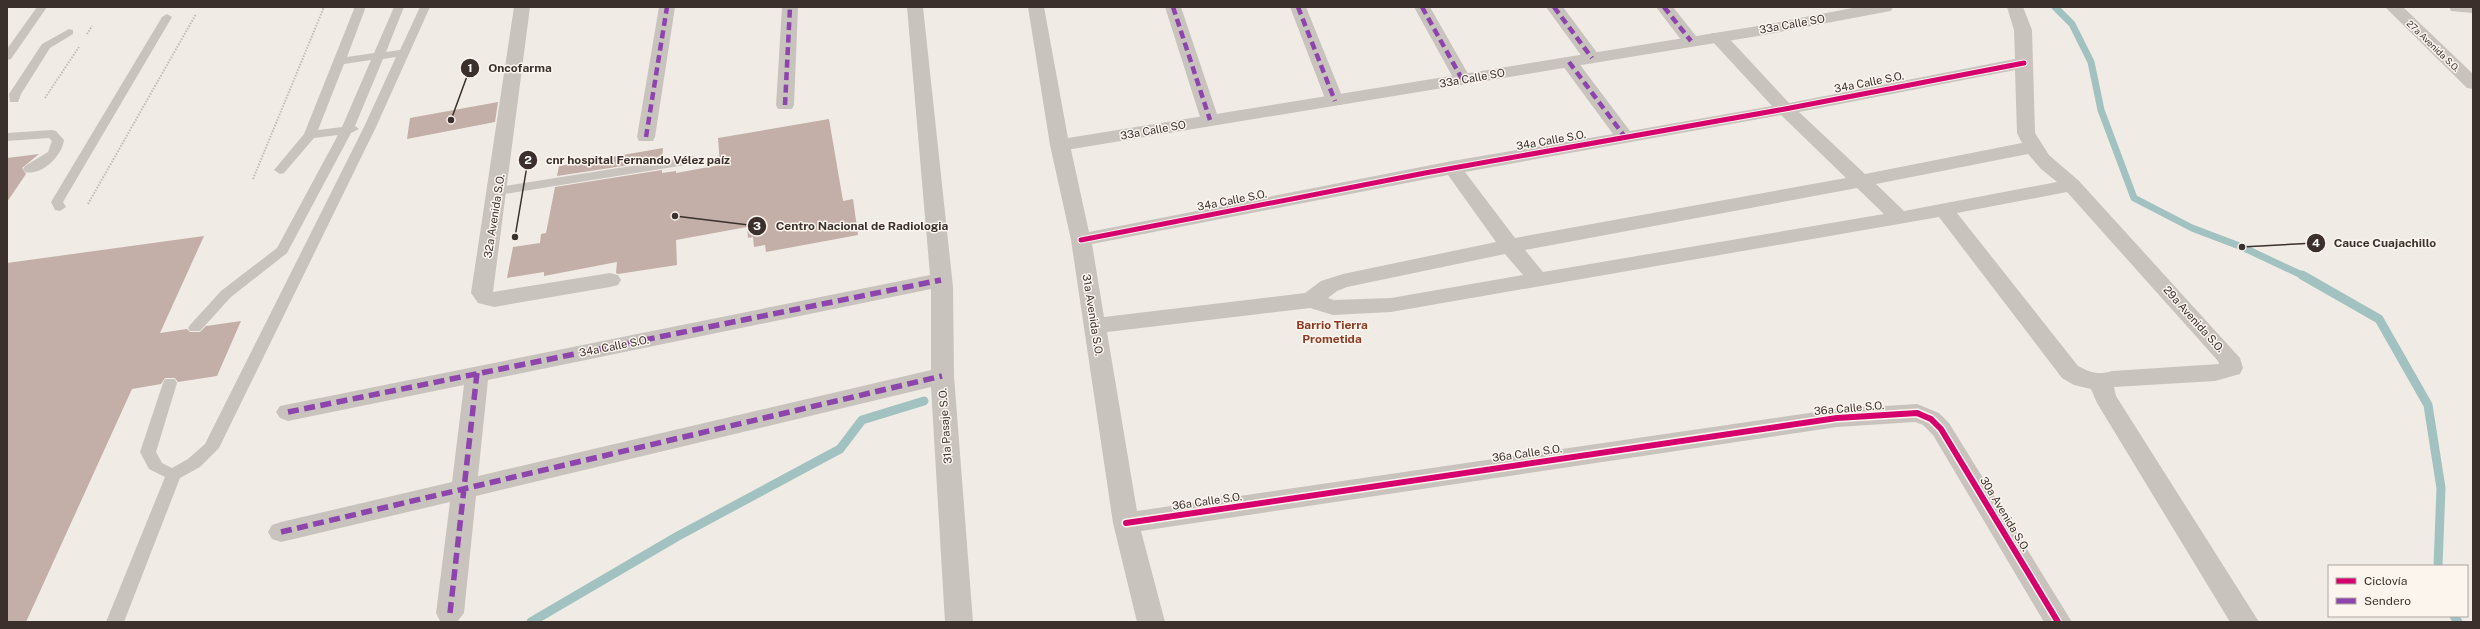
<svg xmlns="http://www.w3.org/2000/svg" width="2480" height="629" font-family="'Public Sans',sans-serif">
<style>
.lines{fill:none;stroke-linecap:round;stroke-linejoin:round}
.stream-far1{stroke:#a1c2c1;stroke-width:7}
.stream{stroke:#a1c2c1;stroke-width:9}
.building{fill:#c3afa7}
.path{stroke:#c2bbb6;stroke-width:2;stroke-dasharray:1.5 1.5;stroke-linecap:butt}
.service{fill:#c9c3be;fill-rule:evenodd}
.minor{fill:#c9c3be;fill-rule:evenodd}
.tertiary{fill:#c9c3be;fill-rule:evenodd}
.quiet-far1{stroke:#8e44ad;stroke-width:4.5;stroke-dasharray:8 4.5;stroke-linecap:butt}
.quiet{stroke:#8e44ad;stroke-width:5.5;stroke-dasharray:11 5.5;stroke-linecap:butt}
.cycleway-far1-casing{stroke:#fbf5ee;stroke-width:7}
.cycleway-casing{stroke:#fbf5ee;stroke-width:9}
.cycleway-far1{stroke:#d6006c;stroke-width:5}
.cycleway{stroke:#d6006c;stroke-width:6}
.labels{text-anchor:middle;stroke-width:3;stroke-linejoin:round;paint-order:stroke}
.far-street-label{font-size:9px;fill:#3b302b;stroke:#fbf5ee}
.street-label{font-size:11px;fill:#3b302b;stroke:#fbf5ee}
.neighbourhood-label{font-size:12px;font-weight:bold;fill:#8c3b22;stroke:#fbf5ee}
.leader{fill:none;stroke:#3b302b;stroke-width:1.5}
.callout-dot{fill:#3b302b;stroke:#fbf5ee;stroke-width:1.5}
.mark-label{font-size:12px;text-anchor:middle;font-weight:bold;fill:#fff}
.callout-label{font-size:12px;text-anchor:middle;font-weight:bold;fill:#3b302b;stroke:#fbf5ee;stroke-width:3;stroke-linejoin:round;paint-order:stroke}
</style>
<rect width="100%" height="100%" fill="#f0ebe5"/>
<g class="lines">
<!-- stream-far1 -->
<path class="stream-far1" d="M2055,7L2072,24L2091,62L2101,110L2134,198L2192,228L2242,247L2304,276"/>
<!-- stream -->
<path class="stream" d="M2302,275L2379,319L2428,405L2441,488L2438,566
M2454,616L2458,622
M531,622L678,536L840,449L862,420L924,401"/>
</g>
<!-- building -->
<path class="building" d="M498,102L495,122L407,139L410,118Z
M829,119L843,201L853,199L858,235L766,252L765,245L754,247L753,237L748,238L747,227L676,240L677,265L618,274L616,273L617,262L544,276V272L507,278L513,247L540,243L541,234L546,233L555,187L662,170V173L676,171V173L720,165L718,138Z
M663,148L662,160L557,176L559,166Z
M39,154L22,168L26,174L7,202V158Z
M204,236L160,333L187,329L190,332H200L206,326L241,321L217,376L178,382L175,378H165L161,384L132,389L26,622H7V263Z"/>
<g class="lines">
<!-- path -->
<path class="path" d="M87,34L92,26
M45,98L79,47
M253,179L324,7
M88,204L196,14"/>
<!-- service -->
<path class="service" d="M37,7H47L11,59L7,60V49Z
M353,7H364L365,9L347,57L374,53L394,7H404L386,52L400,50L420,7H430L376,127L219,448L200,467L180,478L124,622H106L165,477L149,469L140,452L163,383L165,379H175L177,383L156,452L162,463L172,468L188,459L205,444L364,127L396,57L383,59L355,126L359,129L351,133L287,253L231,297L200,331H190L188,328L190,325L221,291L277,248L338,135L314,138L284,173L280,174L274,170L304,134L354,9ZM371,60L342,127L318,130L344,64Z
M167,14L172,17L63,202L66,207L60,211L55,210L51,202L162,17Z
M69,29L73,30V34L50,48L21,94L18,102H10L9,94L42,44Z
M52,130L56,131L64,140C62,156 42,176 25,172L23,169L25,166L48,152L52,141L49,138L7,141V133Z
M694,156L700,160L698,163L498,195L492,191L498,187Z"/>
<!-- minor -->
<path class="minor" d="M514,7H530L493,292L610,273L618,275L621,280L618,285L610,287L494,307L478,303L471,293Z
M659,7H675L655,137L653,141H639L637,137Z
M782,7H798L794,105L792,109H778L776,105Z
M907,7H923L953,287L954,376L973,622H945L931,387L476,496L464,613L457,622L440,621L436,613L450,502L281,542L272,539L268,532L272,525L281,522L452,482L464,385L288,421L280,418L276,412L280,406L930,275ZM931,289V370L478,476L488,380Z
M1165,7H1181L1219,120L1217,124H1203L1201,120Z
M1290,7H1306L1344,101L1341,105H1329L1326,101Z
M1414,7H1430L1471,79L1468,83H1456Z
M1546,7H1563L1601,58L1598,62H1586Z
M1656,7H1673L1700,41L1697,45H1685Z
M2007,7H2023L2032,30L2035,133L2049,155L2079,181L2240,358L2243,368L2240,374L2215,381L2114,387L2116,396L2259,622H2230L2097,403L2091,389L2074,385L2062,378L1939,217L1391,312L1333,315L1310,308L1107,332L1137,511L1837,409L1917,404L1939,413L1949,423L2072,622H2044L1933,435L1923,425L1915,422L1837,427L1141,531L1165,622H1137L1113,523L1071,240L1050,145L1053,141H1067L1070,145L1089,232L1452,161L1613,134L1560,62L1563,58H1575L1630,131L1772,106L1712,41L1709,37L1712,33H1724L1789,103L2015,59L2014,30ZM2015,70L2017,133L2022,143L1865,174L1799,112ZM1781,115L1846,178L1515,238L1465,172ZM2028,154L2041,169L2057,182L1904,211L1876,184ZM1448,175L1496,242L1343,274L1321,281L1305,293L1104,317L1092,244ZM1857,188L1884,214L1543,272L1525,250ZM2067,192L2218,361L2219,364L2112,371C2098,375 2091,373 2078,366L1957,213ZM1505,254L1523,275L1391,298L1334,300L1328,298L1337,291L1347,287Z
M2385,7H2403L2473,74V89L2467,88Z"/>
<!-- tertiary -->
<path class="tertiary" d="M1028,7H1044L1068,138L1764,25L1858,7H1893L1891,11L1885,12L1764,35L1060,151L1053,149L1050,145Z
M2449,7H2473V13L2451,11Z"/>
<!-- quiet-far1 -->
<path class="quiet-far1" d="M1173,7L1210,120
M1298,7L1335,101
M1422,7L1462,79
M1554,7L1592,58
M1664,7L1691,41
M1569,62L1625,137
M785,105L790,7
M646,137L667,7"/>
<!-- quiet -->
<path class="quiet" d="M288,412L941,280
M281,532L942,376
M450,613L477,373"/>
<defs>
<path id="cycleway-far1" d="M1081,240L1425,173L1785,109L2024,63"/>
<path id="cycleway" d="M1126,523L1837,418L1917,413L1931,419L1941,429L2058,622"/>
</defs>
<!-- cycleway-far1 casing -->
<use href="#cycleway-far1" class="cycleway-far1-casing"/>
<!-- cycleway casing -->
<use href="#cycleway" class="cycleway-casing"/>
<!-- cycleway-far1 -->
<use href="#cycleway-far1" class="cycleway-far1"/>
<!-- cycleway -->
<use href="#cycleway" class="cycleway"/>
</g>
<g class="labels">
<!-- far-street labels -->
<g class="far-street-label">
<text transform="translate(2433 46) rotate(44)" y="3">27a Avenida S.O.</text>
</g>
<!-- street labels -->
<g class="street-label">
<text transform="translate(1792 24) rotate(-10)" y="4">33a Calle SO</text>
<text transform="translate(1472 78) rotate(-10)" y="4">33a Calle SO</text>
<text transform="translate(1869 82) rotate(-11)" y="4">34a Calle S.O.</text>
<text transform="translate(1153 130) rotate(-10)" y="4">33a Calle SO</text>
<text transform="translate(1551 140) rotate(-10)" y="4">34a Calle S.O.</text>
<text transform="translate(1232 200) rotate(-11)" y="4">34a Calle S.O.</text>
<text transform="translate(494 216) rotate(-81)" y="4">32a Avenida S.O.</text>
<text transform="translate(1093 315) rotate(81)" y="4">31a Avenida S.O.</text>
<text transform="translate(2194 319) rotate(48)" y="4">29a Avenida S.O.</text>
<text transform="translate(614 346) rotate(-11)" y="4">34a Calle S.O.</text>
<text transform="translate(1849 408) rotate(-5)" y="4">36a Calle S.O.</text>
<text transform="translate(945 426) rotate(-94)" y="4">31a Pasaje S.O.</text>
<text transform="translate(1527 453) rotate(-8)" y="4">36a Calle S.O.</text>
<text transform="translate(1207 501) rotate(-8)" y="4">36a Calle S.O.</text>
<text transform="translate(2005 514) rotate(59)" y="4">30a Avenida S.O.</text>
</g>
<!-- neighbourhood labels -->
<g class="neighbourhood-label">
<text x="1332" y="329">Barrio Tierra<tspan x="1332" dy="14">Prometida</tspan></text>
</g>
</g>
<!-- callouts -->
<path class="leader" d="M451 120L470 68M515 237L528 160M675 216L757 226M2242 247L2316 243"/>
<g class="callout-dot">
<circle cx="451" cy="120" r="4"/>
<circle cx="515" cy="237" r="4"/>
<circle cx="675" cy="216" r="4"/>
<circle cx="2242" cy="247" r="4"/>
<circle cx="470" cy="68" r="10"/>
<circle cx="528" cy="160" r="10"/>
<circle cx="757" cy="226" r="10"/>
<circle cx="2316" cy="243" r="10"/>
</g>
<g class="mark-label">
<text x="470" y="72">1</text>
<text x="528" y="164">2</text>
<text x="757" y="230">3</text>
<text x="2316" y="247">4</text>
</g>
<g class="callout-label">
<text x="520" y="72">Oncofarma</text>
<text x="638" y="164">cnr hospital Fernando Vélez paíz</text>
<text x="862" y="230">Centro Nacional de Radiologia</text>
<text x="2385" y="247">Cauce Cuajachillo</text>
</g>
<!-- border -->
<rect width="2480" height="629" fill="none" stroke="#3b302b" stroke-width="16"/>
<!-- legend -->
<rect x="2328" y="565" width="140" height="52" fill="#fbf5ee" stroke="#aea6a0"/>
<rect x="2336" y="578" width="20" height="6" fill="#d6006c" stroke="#aea6a0"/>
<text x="2364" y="585" font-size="12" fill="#3b302b">Ciclovía</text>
<rect x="2336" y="598" width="20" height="6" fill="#8e44ad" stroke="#aea6a0"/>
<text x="2364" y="605" font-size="12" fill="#3b302b">Sendero</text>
</svg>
